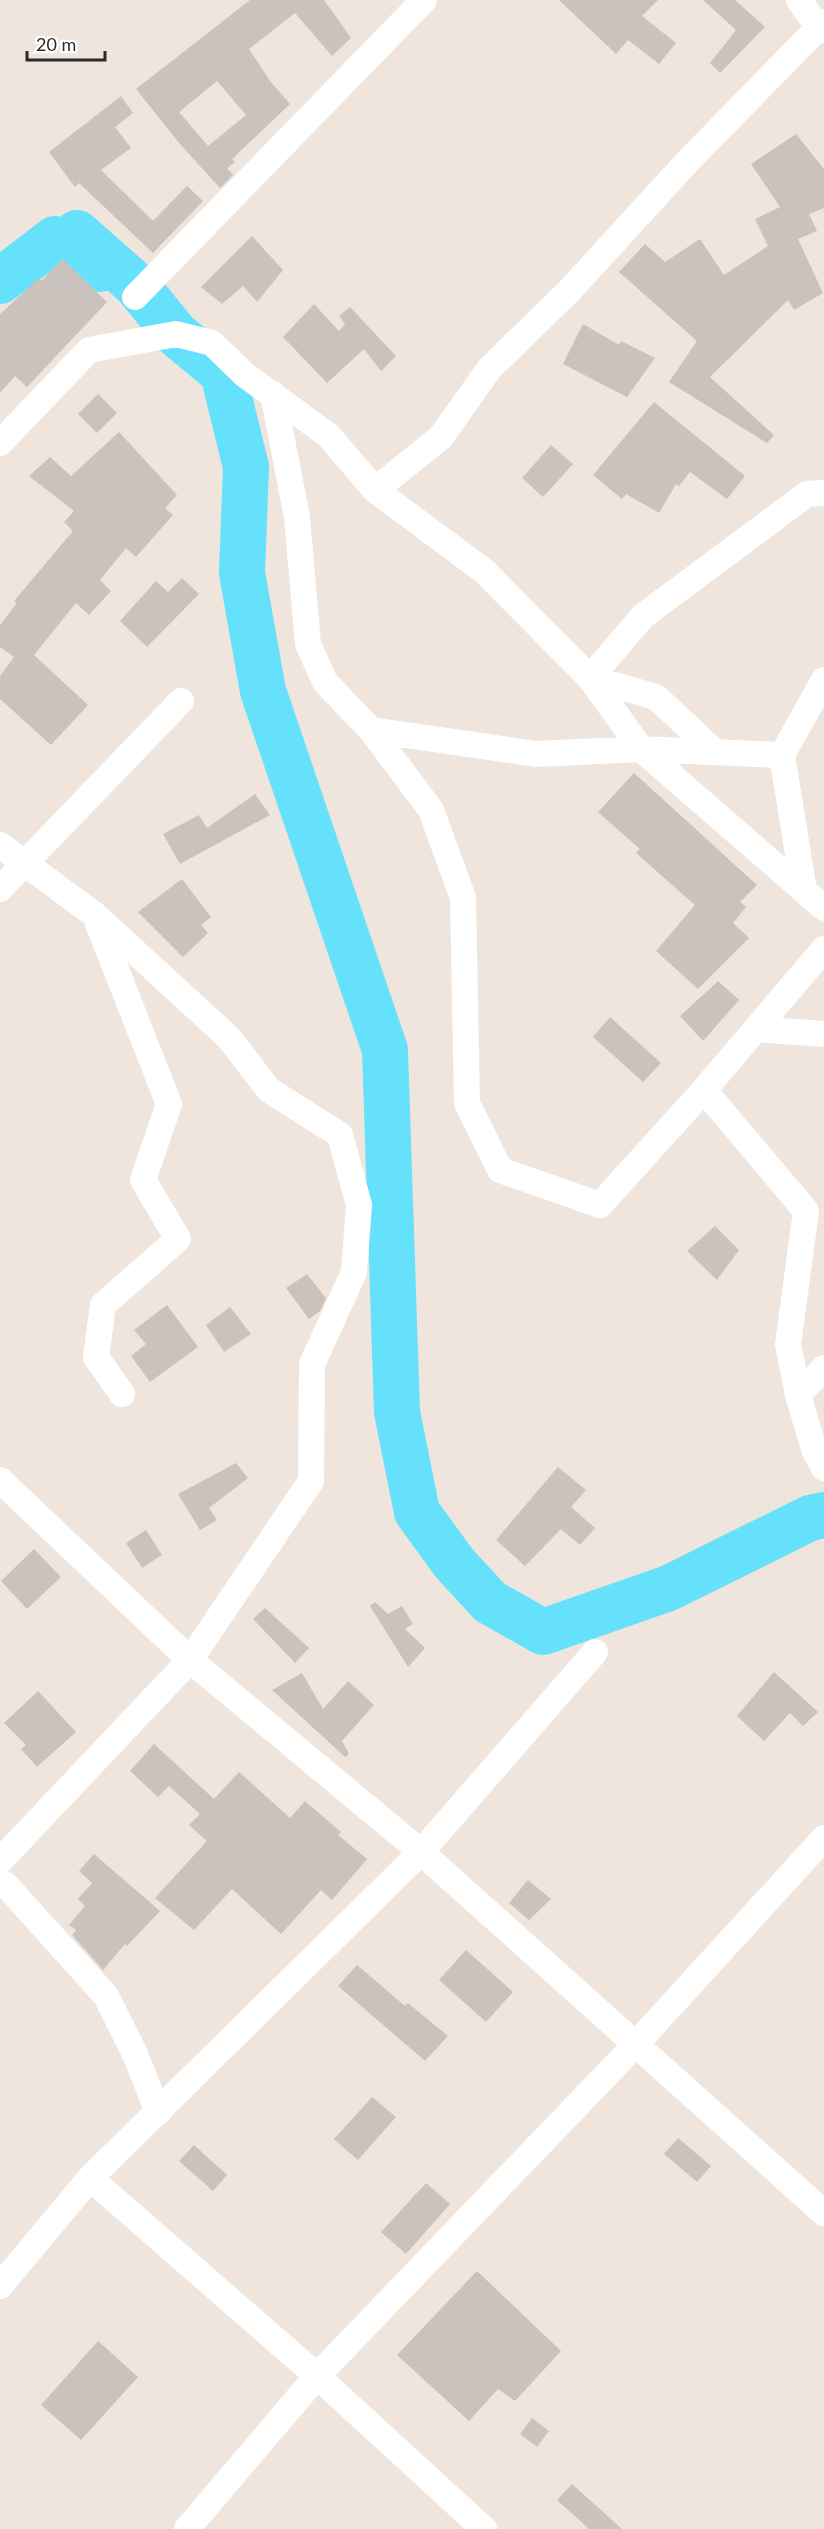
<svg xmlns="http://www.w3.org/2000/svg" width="824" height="2529" font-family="Lato,sans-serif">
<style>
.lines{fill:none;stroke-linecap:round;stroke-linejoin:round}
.river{stroke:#65e1fb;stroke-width:46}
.building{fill:#cac2bc;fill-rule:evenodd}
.minor{stroke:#fff;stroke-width:26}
</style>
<rect width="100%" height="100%" fill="#efe5dc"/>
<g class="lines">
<!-- river -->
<path class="river" d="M77,233L136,285L176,334L223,373L246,467L242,573L263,691L385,1050L397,1412L417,1512L454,1563L490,1602L543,1632L669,1588L810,1518L824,1515
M0,281L55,239L100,269"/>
</g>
<!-- building -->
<path class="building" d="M250,0H324L351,38L332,56L295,13L249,49L270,81L290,104L232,159L235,162L227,168L233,175L220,188L180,144L136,89ZM217,81L246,115L208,146L179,112Z
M559,0H658L642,16L676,43L659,64L628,40L616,54Z
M703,0H735L765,27L720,73L710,63L736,30Z
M121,96L133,113L115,127L131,148L101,170L153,221L187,186L203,201L153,253L79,183L75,187L49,152Z
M796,134L824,169V208L809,214L817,231L798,239L823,293L794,310L788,300L710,377L774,435L767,443L669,382L697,341L619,272L645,244L665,262L700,239L724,275L768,246L755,219L780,207L751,164Z
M252,236L283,270L257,302L243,286L222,304L201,287Z
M63,259L107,302L27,387L15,376L0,393V314L39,278L41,281Z
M314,304L339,331L345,324L339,316L350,307L396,356L381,371L364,349L327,383L283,337Z
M583,324L619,345L621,341L655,358L627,397L563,364Z
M98,394L117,413L97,433L78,414Z
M654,402L745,476L727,499L690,472L679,486L676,484L659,513L626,494L622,499L593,475Z
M119,432L177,495L165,508L173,515L136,557L126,548L100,580L111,591L89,615L76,603L34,655L88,705L51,745L0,699V676L14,657L0,647V625L17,603L14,601L73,531L64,522L74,511L29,476L50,457L71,476Z
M551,445L573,464L543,497L522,478Z
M182,578L199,594L147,647L120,621L156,581L168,592Z
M634,773L757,885L740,902L746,907L733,923L749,938L698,989L656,951L695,905L636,853L640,849L598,812Z
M255,794L270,815L180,864L163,834L199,815L207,828Z
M182,879L211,917L201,925L208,933L183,957L138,912Z
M718,981L739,1000L703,1041L680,1016Z
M610,1017L661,1063L643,1082L593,1037Z
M715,1226L739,1250L717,1280L687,1251Z
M307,1274L326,1298L320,1311L309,1319L286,1288Z
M167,1305L198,1347L150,1382L131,1356L146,1344L134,1330Z
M230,1307L251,1334L224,1352L206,1325Z
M236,1463L248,1478L209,1508L217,1520L200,1530L178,1494Z
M558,1467L586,1490L571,1507L595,1528L580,1545L561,1529L525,1566L496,1540Z
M146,1530L162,1555L142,1568L126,1543Z
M34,1549L61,1577L27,1609L1,1581Z
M375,1602L388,1614L402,1606L413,1624L405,1629L425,1648L408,1667L370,1606Z
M265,1608L309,1648L295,1663L253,1619Z
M774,1672L818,1712L803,1726L790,1713L764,1741L737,1716Z
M302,1673L323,1709L348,1681L374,1705L342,1741L349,1754L345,1757L272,1690Z
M38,1691L76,1732L37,1767L21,1749L26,1745L4,1723Z
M154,1744L214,1799L239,1772L290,1818L305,1801L341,1832L338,1835L367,1859L332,1900L321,1890L281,1934L232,1889L194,1930L155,1898L207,1841L189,1825L200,1814L169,1786L158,1797L130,1771Z
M94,1854L160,1911L127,1946L125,1944L103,1970L72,1935L76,1930L69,1925L85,1906L78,1899L92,1883L79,1871Z
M528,1880L551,1899L529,1920L509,1903Z
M466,1950L513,1992L486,2022L439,1980Z
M357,1965L405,2006L408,2003L448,2036L425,2061L338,1986Z
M372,2097L396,2117L358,2160L334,2139Z
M678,2138L711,2166L697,2182L664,2154Z
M194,2145L227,2175L213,2191L179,2161Z
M426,2183L450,2204L406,2254L381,2232Z
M477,2271L561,2351L515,2401L498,2389L469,2421L397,2355Z
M98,2341L138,2377L81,2440L41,2405Z
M532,2418L549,2431L537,2447L520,2434Z
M572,2484L622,2529H589L557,2500Z"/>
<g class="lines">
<!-- minor -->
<path class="minor" d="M799,0L818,27L824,30
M135,297L424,0
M273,394L297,517L308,644L325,682L371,730L536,754L641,749L824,908
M0,443L89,350L176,334L212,343L245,375L328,435L375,490L441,437L489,369L569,291L688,161L824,22
M375,490L484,571L590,678L641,749L782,755
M371,730L431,810L463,898L467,1103L500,1170L600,1205L704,1090
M715,752L656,697L590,678L643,616L807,494L824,493
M0,845L95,915L229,1038L269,1090L340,1135L359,1205L354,1272L312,1364L311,1481L190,1660L0,1861
M0,889L181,701
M804,891L782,755L824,680
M97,921L169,1104L143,1180L178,1239L103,1305L96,1357L122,1394
M824,949L704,1090L806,1211L788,1344L798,1395L815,1452L824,1468
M756,1029L824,1034
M798,1395L824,1368
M0,1480L190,1660L421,1852L824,2213
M0,1885H6L106,1996L135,2054L158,2112
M90,2178L421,1852L595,1652
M0,2286L90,2178L317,2376L484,2529
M187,2529L317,2376L636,2044L824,1838"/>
</g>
<!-- scale -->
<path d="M27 51v9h78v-9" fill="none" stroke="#2b2b2b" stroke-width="3"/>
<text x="36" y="51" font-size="18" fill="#2b2b2b" stroke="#ffffff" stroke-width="4.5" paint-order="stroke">20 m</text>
</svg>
